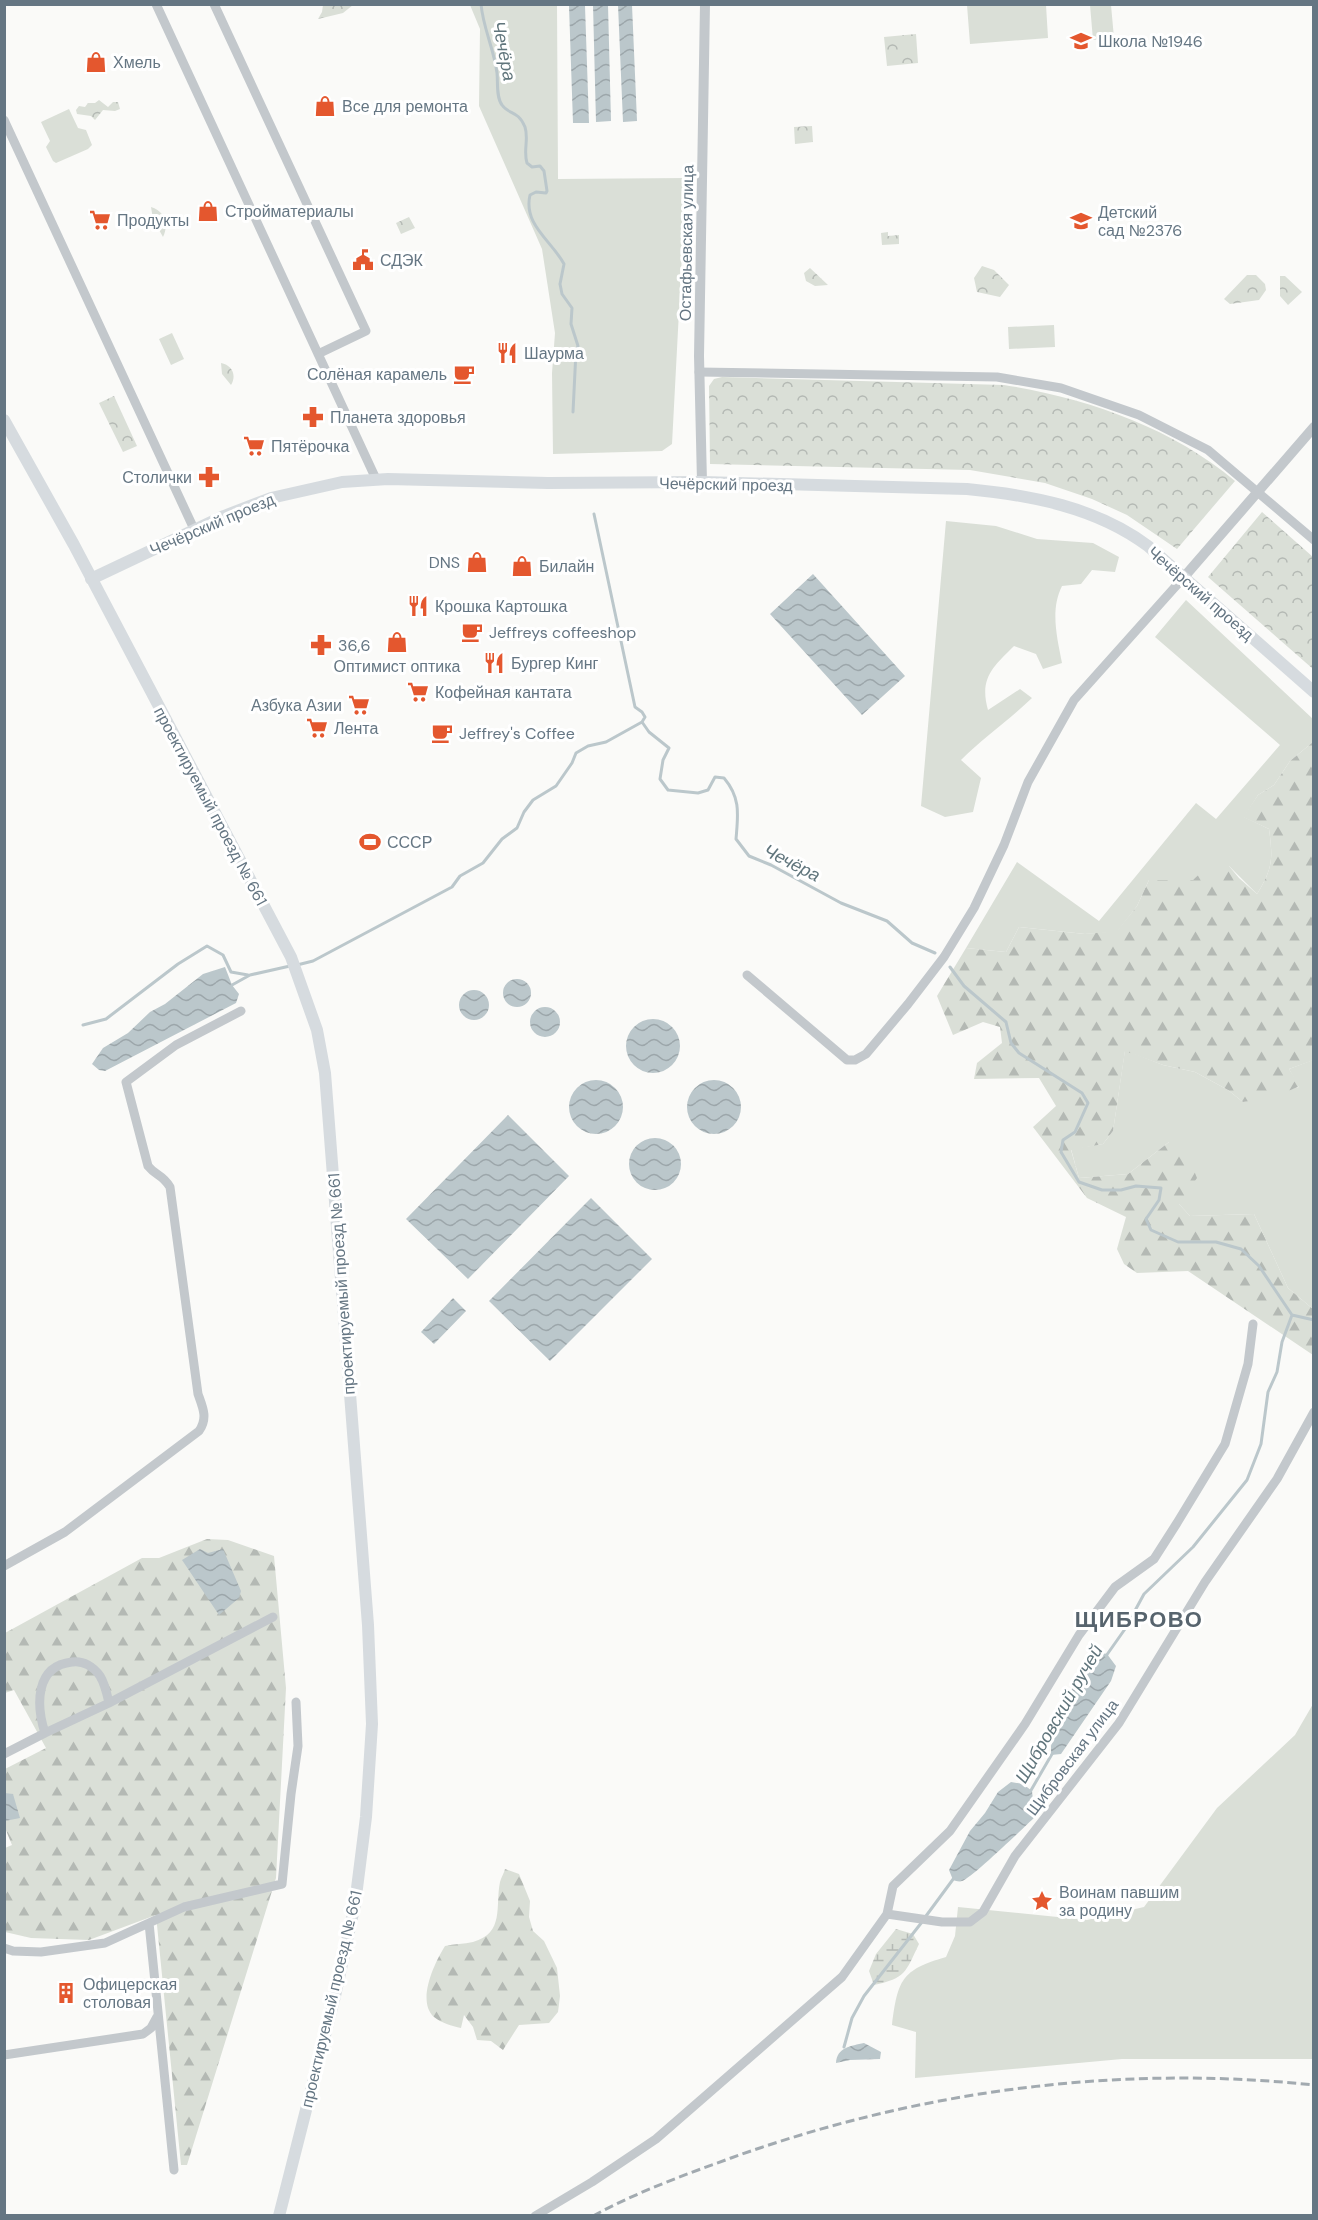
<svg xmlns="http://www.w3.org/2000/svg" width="1318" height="2220" font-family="'DM Sans',sans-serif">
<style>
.grass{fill:#dadfd7}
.forest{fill:url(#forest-firs)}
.wetland{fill:url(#wetland-marsh)}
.park{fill:url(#park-crowns)}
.water{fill:url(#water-waves)}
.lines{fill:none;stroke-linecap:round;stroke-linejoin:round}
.stream{stroke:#bbc7cb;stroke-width:3}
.minor{stroke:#c3c8cc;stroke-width:9}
.tertiary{stroke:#c3c8cc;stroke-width:10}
.secondary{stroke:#d6dbdf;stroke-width:12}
.rail{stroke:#a2aab0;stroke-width:3;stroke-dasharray:9 4.5;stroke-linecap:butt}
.labels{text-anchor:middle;stroke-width:6;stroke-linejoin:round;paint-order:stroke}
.poi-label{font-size:16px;fill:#657683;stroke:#fff;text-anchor:start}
.street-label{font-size:16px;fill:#657683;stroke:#fff}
.water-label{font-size:18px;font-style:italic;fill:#60757c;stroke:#fff}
.district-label{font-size:22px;font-weight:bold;letter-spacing:1.5px;fill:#57646e;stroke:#fff}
</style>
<defs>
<pattern id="forest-firs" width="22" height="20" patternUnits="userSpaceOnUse" patternTransform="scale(1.5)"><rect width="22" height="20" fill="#dadfd7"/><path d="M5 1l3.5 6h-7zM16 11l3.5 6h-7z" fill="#b4b9b4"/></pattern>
<pattern id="wetland-marsh" width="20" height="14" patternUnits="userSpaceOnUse" patternTransform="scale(1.5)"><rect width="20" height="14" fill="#dadfd7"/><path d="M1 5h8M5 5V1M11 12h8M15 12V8" fill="none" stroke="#b4b9b4"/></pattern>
<pattern id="park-crowns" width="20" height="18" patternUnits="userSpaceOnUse" patternTransform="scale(1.5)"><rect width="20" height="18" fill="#dadfd7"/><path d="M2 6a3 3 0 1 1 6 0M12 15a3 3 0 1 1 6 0" fill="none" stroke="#b4b9b4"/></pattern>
<pattern id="water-waves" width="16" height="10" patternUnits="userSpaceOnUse" patternTransform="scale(1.5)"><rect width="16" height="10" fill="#bbc7cb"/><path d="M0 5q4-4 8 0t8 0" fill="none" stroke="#9ca6aa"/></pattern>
</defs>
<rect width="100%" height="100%" fill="#fafaf8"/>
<!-- grass -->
<path class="grass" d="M470,5H557L558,179L686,178L672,444L662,451L553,454L552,373L555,333L542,249L479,106L480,29Z
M967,5H1046L1048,38L970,44Z
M1090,5H1111L1114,38L1093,40Z
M69,109L78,128L86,130L92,145L88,149L56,163L53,161L46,147L50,141L41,122Z
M1054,325L1055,347L1009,349L1008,327Z
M172,333L184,359L171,365L159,339Z
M946,521L996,526L1037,539L1093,543L1119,557L1115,572L1092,570L1081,584L1062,586C1050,610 1057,637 1062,663L1043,669L1036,654L1014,646C993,667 979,678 988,710L1020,689L1032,698C1009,720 983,738 961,760L981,778L973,812L945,817L921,806Z
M1186,600L1313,719V742L1290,761L1274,785L1258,795L1244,817L1269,829C1273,859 1273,868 1257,894L1229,866L1193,880H1149L1137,906L1117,932L1085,934L1019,927L1006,952L966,948L1017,862L1099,921L1196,803L1216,819L1280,745L1155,637Z
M1125,1050L1163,1065L1195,1072L1228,1090L1243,1102L1299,1087L1289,1069L1313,1060V1309L1288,1288L1254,1214L1190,1216L1179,1204L1169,1142L1128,1174L1079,1178L1071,1149L1103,1144L1113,1131Z
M1313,1704V2059H1122L915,2078L916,2032L892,2025C898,1980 901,1970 946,1957L955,1936L958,1907L1087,1920L1144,1907L1217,1808L1295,1735Z"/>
<!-- forest -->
<path class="forest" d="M1313,742L1314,1060L1289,1069L1300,1086L1274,1097L1243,1102L1228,1090L1195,1072L1163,1065L1125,1051L1113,1131L1103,1144L1071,1150L1079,1178L1128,1174L1169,1142L1184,1146L1197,1178L1179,1204L1190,1216L1254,1214L1288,1288L1313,1309V1355L1188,1271L1137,1273L1124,1264L1117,1249L1126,1217L1087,1198L1033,1127L1056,1106L1039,1078L974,1079L977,1063L1002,1043L1000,1027L983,1022L953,1035L937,996L966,948L1006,952L1019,927L1085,934L1117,931L1137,906L1149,880H1193L1208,866H1229L1239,878L1257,894C1273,868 1273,859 1269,829L1243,817L1258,795L1274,785L1290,761Z
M207,1539L228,1540L274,1556L286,1688L276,1878L187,2165H181L156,1915L89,1940L31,1938L5,1932V1848L12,1845L5,1828V1769L46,1748L14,1690L5,1693V1633L142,1558H159Z
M505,1869L519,1874L530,1901L529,1917L533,1931L544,1941L557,1968L560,1996L558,2012L549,2023L519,2025L503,2050L491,2041L477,2040L473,2027L464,2015L461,2028C452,2026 441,2023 434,2017C416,2001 435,1962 445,1946C454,1944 464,1944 473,1942C505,1933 495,1906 500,1882C501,1878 504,1873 505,1869Z"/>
<!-- wetland -->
<path class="wetland" d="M896,1929L913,1934L919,1944C905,1973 906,1978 874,1985L869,1971L876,1954Z"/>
<!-- park -->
<path class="park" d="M323,5H322H353L343,13L318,19L322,12Z
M916,34L918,63L887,66L884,37Z
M99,100L108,107L113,102H118L120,109L115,111L103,110L95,120L91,116L77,114L76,110L79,106L85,107L88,103H95Z
M812,126L813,142L795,144L794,127Z
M151,207C165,211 169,225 163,237L153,219Z
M409,217L415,228L401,234L396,223Z
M888,232V236L899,235V244L882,245L881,233Z
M982,266L994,270L1009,285L1000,297L977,292L974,278Z
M810,268L828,285L815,286L806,281L804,273Z
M1247,275H1256L1265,284L1266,290L1259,300L1230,304L1224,299Z
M1280,276H1285L1302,292L1288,305L1280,296Z
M221,363C232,365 237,375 231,385L222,374Z
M722,377L1004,385C1086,398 1171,427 1235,481L1177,549L1127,515L1092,499L1045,483L970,470L710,464L709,386L714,379Z
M114,396L137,446L123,452L99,403Z
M1262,512L1313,557V669L1208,577Z"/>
<!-- water -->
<path class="water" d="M593,5H608L611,121L596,122Z
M618,5H632L637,121L623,122Z
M569,6H585L589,123H573Z
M813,574L905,676L862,715L770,614Z
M225,967L232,985L239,994L236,1003L105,1071L99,1070L92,1064L103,1048L128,1033L150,1012L165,1004L203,974Z
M503 993a14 14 0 1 1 28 0a14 14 0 1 1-28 0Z
M459 1005a15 15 0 1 1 30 0a15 15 0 1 1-30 0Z
M530 1022a15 15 0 1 1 30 0a15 15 0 1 1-30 0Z
M626 1046a27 27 0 1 1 54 0a27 27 0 1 1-54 0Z
M569 1107a27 27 0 1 1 54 0a27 27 0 1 1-54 0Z
M687 1107a27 27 0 1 1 54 0a27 27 0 1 1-54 0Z
M508,1115L569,1176L468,1279L406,1219Z
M629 1164a26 26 0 1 1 52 0a26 26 0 1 1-52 0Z
M591,1198L652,1259L550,1361L489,1301Z
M453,1298L466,1311L434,1344L421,1332Z
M200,1549L208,1553L223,1549L241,1591L239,1598L219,1615L182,1560Z
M1098,1652L1107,1654L1116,1666L1111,1681L1061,1754L1051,1755V1746C1059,1719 1076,1668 1098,1652Z
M1011,1782L1023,1784L1032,1791L1035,1817C1024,1827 971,1879 962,1881C959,1882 956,1881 953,1880L949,1870L970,1831L985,1813L998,1792Z
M5,1793L13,1794L20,1818L5,1821Z
M864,2043L881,2052L880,2059L850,2060L836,2063C837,2047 851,2046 864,2043Z"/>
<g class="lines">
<!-- stream -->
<path class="stream" d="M481,4C483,28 494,49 497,73C498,82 496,97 502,105C509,115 518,110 525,127C529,139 523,151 527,163L532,167L540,166L544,171L547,191L546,193L536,192L530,195C523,225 552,241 564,264L560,284L562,294L572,308L571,324L578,346L576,351L573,412
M594,514L635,707L642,712L645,717L642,722
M642,722L649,732L669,748L663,760L660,779L668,790L698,793L708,790L715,777L724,778C741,798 738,815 736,839L749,856L771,865L841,903L887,921L912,943L935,953
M297,965L313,961L452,887L460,876L483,863L502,839L517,828L524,812L533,800L556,786L572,763L576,753L588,746L606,742L642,722
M950,967L964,986L1006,1022L1011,1043L1019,1053L1082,1093L1088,1103L1075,1132L1063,1140L1061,1152L1079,1182L1102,1190H1121L1136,1186L1161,1188L1159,1200L1146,1219L1151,1230L1178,1242H1216L1241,1249L1259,1266L1292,1315L1314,1320
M232,985L250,975L290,966
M83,1025L106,1019L178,964L207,946L223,955L231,972L248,975
M1106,1656L1125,1629L1144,1594L1193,1547L1247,1480L1261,1444L1268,1392L1277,1372L1282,1342L1292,1315
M1030,1792L1052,1754
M926,1916L954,1878
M844,2047L852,2018L864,1996L922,1922"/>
<!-- minor -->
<path class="minor" d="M156,4L376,479
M214,4L366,331L318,354
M4,120L194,529
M699,372L997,377L1061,388L1139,415L1208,450L1314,540
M747,975L847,1060H855L866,1054L908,1004L944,957L974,908L1004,845L1028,782L1074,700L1184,577
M4,1566L65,1532L199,1431C208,1418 203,1408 198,1394L170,1187C162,1174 156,1176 148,1166L126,1082L176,1045L241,1011
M45,1733C36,1705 35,1666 72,1662C83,1660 94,1667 100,1676C105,1684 107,1694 109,1703
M4,1754L45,1733L109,1703L273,1617
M887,1914L942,1922H970L983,1912L1015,1856L1119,1723L1205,1582L1277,1479L1314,1412
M149,1923L174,2170
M4,1948L13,1951L41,1952L105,1943L184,1907L282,1884L291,1794L298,1746L296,1702
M4,2055L143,2034L151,2028L157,2017
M535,2216L592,2182L656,2139L842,1977L887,1914L893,1886L950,1831L1025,1724L1079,1635L1115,1587L1154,1559L1177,1523L1225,1444L1248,1364L1253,1324"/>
<!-- tertiary -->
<path class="tertiary" d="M702,482L699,356L705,4
M1184,577L1314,427"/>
<!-- secondary -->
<path class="secondary" d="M4,420L74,545L291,957L317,1030L325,1073L368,1625L372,1724L366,1817L355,1904L335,1996L279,2216
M91,579L224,516L271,498L342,482L388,479L548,483L702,482L967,489C1030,495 1096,507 1148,546L1314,692"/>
<!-- rail -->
<path class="rail" d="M593,2216C637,2192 684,2175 731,2158C917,2091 1117,2064 1314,2085"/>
</g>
<!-- icons -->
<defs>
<symbol id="school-bare" viewBox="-9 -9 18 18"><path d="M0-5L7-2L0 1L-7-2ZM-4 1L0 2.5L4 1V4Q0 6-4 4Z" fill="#e4572e" stroke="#fff" stroke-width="2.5" paint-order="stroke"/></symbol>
<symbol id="shop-bare" viewBox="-9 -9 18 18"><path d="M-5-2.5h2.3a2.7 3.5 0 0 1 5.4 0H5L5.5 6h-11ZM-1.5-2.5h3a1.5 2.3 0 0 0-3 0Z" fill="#e4572e" stroke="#fff" stroke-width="2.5" paint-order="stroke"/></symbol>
<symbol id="supermarket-bare" viewBox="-9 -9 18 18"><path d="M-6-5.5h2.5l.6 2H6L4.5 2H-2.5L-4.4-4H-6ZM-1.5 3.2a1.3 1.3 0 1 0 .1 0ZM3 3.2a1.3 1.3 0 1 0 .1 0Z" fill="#e4572e" stroke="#fff" stroke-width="2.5" paint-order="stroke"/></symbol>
<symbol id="civic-bare" viewBox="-9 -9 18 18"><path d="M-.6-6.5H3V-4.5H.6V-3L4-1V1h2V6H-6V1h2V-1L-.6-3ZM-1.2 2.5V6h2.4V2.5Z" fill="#e4572e" stroke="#fff" stroke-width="2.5" paint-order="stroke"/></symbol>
<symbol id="restaurant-bare" viewBox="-9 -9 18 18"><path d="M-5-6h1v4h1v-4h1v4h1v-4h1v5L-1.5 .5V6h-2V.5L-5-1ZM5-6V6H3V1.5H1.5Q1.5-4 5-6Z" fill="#e4572e" stroke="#fff" stroke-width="2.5" paint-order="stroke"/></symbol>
<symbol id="cafe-bare" viewBox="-9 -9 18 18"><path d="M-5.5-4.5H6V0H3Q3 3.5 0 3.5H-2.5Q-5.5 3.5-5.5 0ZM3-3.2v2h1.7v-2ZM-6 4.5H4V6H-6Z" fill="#e4572e" stroke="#fff" stroke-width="2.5" paint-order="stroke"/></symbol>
<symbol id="pharmacy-bare" viewBox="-9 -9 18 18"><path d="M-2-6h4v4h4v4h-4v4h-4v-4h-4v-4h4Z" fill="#e4572e" stroke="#fff" stroke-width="2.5" paint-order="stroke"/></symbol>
<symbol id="stadium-bare" viewBox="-9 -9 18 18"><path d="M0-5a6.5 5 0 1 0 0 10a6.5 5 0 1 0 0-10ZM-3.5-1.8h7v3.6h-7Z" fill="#e4572e" stroke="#fff" stroke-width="2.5" paint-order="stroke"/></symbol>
<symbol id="sight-bare" viewBox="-9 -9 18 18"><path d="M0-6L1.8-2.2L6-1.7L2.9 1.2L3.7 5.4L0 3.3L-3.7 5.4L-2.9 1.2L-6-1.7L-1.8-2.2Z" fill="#e4572e" stroke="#fff" stroke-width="2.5" paint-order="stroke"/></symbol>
<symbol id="building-bare" viewBox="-9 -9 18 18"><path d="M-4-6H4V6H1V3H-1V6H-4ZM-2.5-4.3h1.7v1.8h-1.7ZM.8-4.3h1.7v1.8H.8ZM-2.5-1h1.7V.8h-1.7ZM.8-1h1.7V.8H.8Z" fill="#e4572e" stroke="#fff" stroke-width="2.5" paint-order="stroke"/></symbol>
</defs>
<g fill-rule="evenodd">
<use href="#school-bare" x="1066" y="26" width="30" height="30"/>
<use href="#shop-bare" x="81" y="47" width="30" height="30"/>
<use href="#shop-bare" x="310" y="91" width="30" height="30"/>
<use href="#shop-bare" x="193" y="196" width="30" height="30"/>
<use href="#supermarket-bare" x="85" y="205" width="30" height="30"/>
<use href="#school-bare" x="1066" y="206" width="30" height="30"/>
<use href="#civic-bare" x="348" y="245" width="30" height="30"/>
<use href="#restaurant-bare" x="492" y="338" width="30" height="30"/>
<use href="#cafe-bare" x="449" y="359" width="30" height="30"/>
<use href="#pharmacy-bare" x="298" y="402" width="30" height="30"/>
<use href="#supermarket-bare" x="239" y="431" width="30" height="30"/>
<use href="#pharmacy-bare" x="194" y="462" width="30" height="30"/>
<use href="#shop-bare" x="462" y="547" width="30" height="30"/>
<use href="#shop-bare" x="507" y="551" width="30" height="30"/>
<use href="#restaurant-bare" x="403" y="591" width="30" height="30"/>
<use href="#cafe-bare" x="457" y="617" width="30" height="30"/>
<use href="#shop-bare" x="382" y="627" width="30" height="30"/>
<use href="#pharmacy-bare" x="306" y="630" width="30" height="30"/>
<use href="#restaurant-bare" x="479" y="648" width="30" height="30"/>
<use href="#supermarket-bare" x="403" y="677" width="30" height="30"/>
<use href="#supermarket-bare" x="344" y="690" width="30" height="30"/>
<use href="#supermarket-bare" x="302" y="713" width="30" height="30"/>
<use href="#cafe-bare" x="427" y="718" width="30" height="30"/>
<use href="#stadium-bare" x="355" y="827" width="30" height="30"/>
<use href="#sight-bare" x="1027" y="1886" width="30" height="30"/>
<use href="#building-bare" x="51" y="1978" width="30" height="30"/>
</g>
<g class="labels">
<!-- poi labels -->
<g class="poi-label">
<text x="1098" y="47">Школа №1946</text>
<text x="113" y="68">Хмель</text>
<text x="342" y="112">Все для ремонта</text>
<text x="225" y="217">Стройматериалы</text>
<text x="1098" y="218">Детский<tspan x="1098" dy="18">сад №2376</tspan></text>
<text x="117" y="226">Продукты</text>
<text x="380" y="266">СДЭК</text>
<text x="524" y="359">Шаурма</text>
<text x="447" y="380" text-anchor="end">Солёная карамель</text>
<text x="330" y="423">Планета здоровья</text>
<text x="271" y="452">Пятёрочка</text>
<text x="192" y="483" text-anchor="end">Столички</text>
<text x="460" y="568" text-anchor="end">DNS</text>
<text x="539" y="572">Билайн</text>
<text x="435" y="612">Крошка Картошка</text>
<text x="489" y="638">Jeffreys coffeeshop</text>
<text x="338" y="651">36,6</text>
<text x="511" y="669">Бургер Кинг</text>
<text x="397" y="672" text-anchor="middle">Оптимист оптика</text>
<text x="435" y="698">Кофейная кантата</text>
<text x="342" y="711" text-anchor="end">Азбука Азии</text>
<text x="334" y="734">Лента</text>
<text x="459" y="739">Jeffrey's Coffee</text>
<text x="387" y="848">СССР</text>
<text x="1059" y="1898">Воинам павшим<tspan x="1059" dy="18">за родину</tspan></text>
<text x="83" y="1990">Офицерская<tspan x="83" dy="18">столовая</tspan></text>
</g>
<!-- street labels -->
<g class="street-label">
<text transform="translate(686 243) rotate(-89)" y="6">Остафьевская улица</text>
<text transform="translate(726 484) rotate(1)" y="6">Чечёрский проезд</text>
<text transform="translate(212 524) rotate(-23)" y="6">Чечёрский проезд</text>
<text transform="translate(1201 593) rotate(41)" y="6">Чечёрский проезд</text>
<text transform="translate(211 806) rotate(62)" y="6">проектируемый проезд № 661</text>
<text transform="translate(341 1284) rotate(-94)" y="6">проектируемый проезд № 661</text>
<text transform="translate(1072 1757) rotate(-53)" y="6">Щибровская улица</text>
<text transform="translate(331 1999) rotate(-77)" y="6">проектируемый проезд № 661</text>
</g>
<!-- water labels -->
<g class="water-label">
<text transform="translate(504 51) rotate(79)" y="6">Чечёра</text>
<text transform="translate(792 863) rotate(27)" y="6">Чечёра</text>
<text transform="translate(1059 1714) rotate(-60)" y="6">Щибровский ручей</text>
</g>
<!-- district labels -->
<g class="district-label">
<text x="1139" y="1627">ЩИБРОВО</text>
</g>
</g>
<!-- border -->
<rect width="1318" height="2220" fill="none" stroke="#657683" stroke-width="12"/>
</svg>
